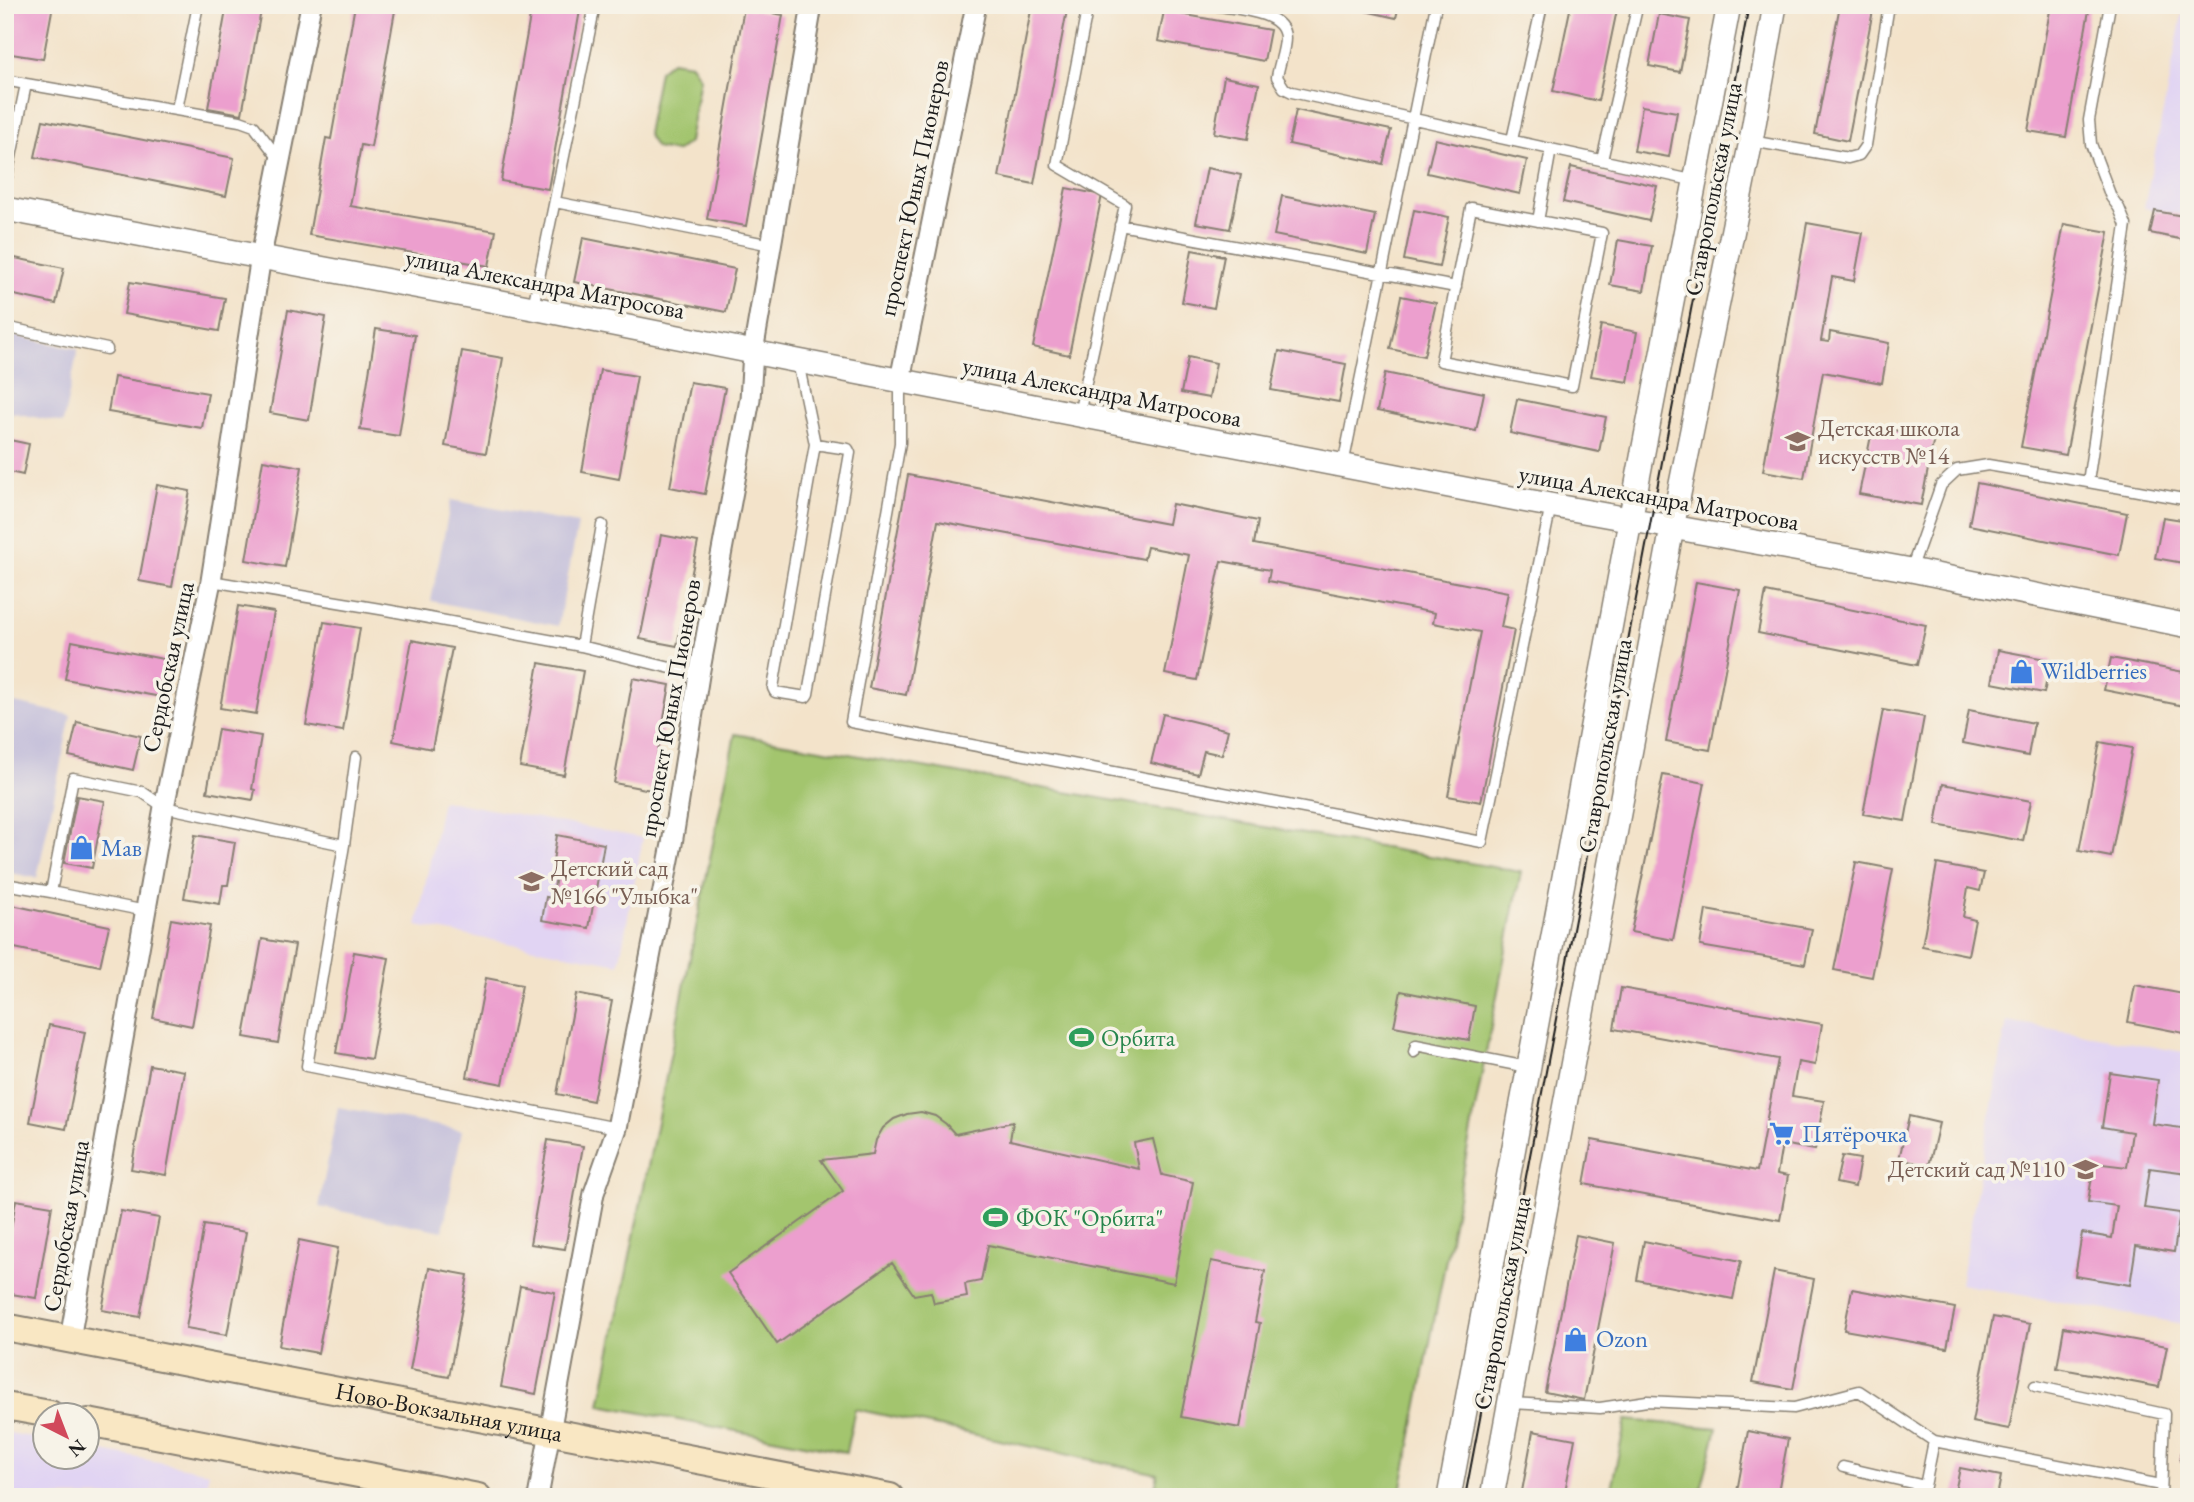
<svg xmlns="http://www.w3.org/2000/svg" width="2194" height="1502" font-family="'EB Garamond',serif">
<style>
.built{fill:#e1d4f3}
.industrial{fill:#c5c0da}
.green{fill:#a3c56e;stroke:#607045;stroke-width:2}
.building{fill:#ec9fce}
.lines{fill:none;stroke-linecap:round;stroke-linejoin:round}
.service-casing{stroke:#888073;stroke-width:13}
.minor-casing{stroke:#888073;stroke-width:23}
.tertiary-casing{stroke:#888073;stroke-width:26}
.secondary-casing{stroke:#888073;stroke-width:30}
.service{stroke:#fff;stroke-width:10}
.minor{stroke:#fff;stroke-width:19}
.tertiary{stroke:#fff;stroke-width:23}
.secondary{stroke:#f9e7c3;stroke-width:26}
.tram{stroke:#1c1c1c;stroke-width:2}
.labels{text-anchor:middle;stroke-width:7;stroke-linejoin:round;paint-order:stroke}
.street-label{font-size:24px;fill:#1c1c1c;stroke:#f7f3e8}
.education-label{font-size:24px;fill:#785e54;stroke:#f7f3e8;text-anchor:start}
.shop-label{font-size:24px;fill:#366cbe;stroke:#f7f3e8;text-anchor:start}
.leisure-label{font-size:24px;fill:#27864d;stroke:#f7f3e8;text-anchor:start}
</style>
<rect width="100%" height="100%" fill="#f7f3e8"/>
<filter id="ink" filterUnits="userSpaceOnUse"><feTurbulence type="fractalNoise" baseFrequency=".0143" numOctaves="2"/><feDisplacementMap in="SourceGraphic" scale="14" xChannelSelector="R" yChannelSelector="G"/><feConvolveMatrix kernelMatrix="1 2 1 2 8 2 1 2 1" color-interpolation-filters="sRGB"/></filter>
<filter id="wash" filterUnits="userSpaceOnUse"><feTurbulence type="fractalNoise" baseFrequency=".00686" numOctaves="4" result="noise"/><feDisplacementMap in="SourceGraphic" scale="28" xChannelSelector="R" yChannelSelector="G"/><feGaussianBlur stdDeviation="1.57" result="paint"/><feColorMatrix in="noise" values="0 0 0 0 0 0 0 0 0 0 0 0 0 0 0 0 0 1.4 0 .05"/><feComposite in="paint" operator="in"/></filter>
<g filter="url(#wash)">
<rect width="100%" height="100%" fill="#f3e3ca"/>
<!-- built -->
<path class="built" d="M2184,5H2189V216L2144,208Z
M442,800L643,838L619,964L417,926Z
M2007,1021L2189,1053V1325L1960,1284Z
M5,1432L45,1440L46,1456H88V1448L209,1472L204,1497H5Z"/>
<!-- industrial -->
<path class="industrial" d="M5,334L78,349L63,423L5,411Z
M451,500L578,524L558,626L431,601Z
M5,701L71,715L37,878L5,872Z
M338,1107L462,1130L443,1231L319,1207Z"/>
<!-- green -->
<path class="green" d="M671,61L691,64L700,78L689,142L676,152L656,148L647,134L659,71Z
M735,734L1521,872L1400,1497H1153L1158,1474L855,1409L846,1452L600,1405Z
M1626,1420L1717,1428L1699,1497H1609Z"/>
<g id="blocks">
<!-- building -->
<path class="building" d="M9,5H53L43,59L5,53V28Z
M227,5H262L242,114L208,108Z
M355,5H396L371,147L361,145L350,206L496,231L489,266L309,235L326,138L331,139Z
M532,5H581L548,189L501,181Z
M1032,5H1068L1034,184L999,177Z
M1339,5H1399L1396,18Z
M1571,5H1618L1598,101L1553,91Z
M1840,5H1874L1848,141L1815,134Z
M2051,5H2090L2066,137L2028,131Z
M744,8L783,15L746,226L707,219Z
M1164,11L1270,30L1264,61L1158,41Z
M1659,14L1690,20L1680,72L1649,66Z
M1224,77L1259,84L1248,139L1214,133Z
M1642,106L1677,112L1669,157L1634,151Z
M1296,110L1391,130L1383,164L1289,144Z
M43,120L234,158L226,196L35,157Z
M1435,139L1527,160L1520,194L1427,173Z
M1571,167L1657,186L1649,221L1563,202Z
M1207,168L1241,175L1230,229L1196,223Z
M1066,188L1102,195L1069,355L1033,347Z
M1282,196L1375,215L1367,254L1274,235Z
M1414,210L1449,217L1439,267L1404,260Z
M2155,211L2189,217V241L2150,233Z
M1807,223L1863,233L1854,281L1832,277L1821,341L1829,342L1830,332L1889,343L1882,383L1823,372L1804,478L1763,471Z
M2064,224L2109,232L2066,455L2021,447Z
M583,238L735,269L726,312L574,282Z
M1618,240L1652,246L1644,291L1610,285Z
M1192,250L1224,256L1214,308L1182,302Z
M5,256L64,268L56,304L5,293Z
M130,282L225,298L219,331L124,314Z
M1401,296L1436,303L1424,356L1390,349Z
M288,310L326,317L309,420L270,413Z
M1601,325L1637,332L1628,382L1591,376Z
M376,329L415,335L399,436L360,430Z
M462,351L503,358L486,453L445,446Z
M1279,351L1346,364L1339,402L1271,390Z
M1188,357L1216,363L1209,398L1181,393Z
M600,370L637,376L619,479L582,472Z
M1385,373L1484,393L1476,431L1377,411Z
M114,377L208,393L202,428L108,412Z
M690,382L725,388L705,494L670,487Z
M1517,399L1606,417L1599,452L1510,433Z
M1873,426L1934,438L1921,505L1859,494Z
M5,439L29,444L23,475L5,471Z
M263,460L302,467L285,567L246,560Z
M908,475L1168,524L1172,504L1258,521L1254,544L1508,592L1501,627L1514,630L1481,802L1448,796L1480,632L1433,623L1435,613L1268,581L1270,570L1221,561L1197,680L1165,674L1189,555L1147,547L1144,559L938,521L906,695L869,688Z
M1977,483L2127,513L2119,555L1969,525Z
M157,485L190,491L172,587L139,581Z
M2163,517L2189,521V564L2155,558Z
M5,523L12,524L7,552L5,551Z
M661,535L698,542L677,646L640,639Z
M1696,582L1740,590L1710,750L1666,742Z
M1766,592L1926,625L1917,665L1758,633Z
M238,606L274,612L256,714L220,708Z
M324,622L360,628L343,731L306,725Z
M412,640L452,648L432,749L393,741Z
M72,641L168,660L161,697L65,679Z
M1998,650L2051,660L2044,693L1992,683Z
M2111,658L2189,673V707L2104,690Z
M539,663L583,671L564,775L520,767Z
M633,678L670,685L651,790L614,783Z
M1883,710L1924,717L1905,821L1863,814Z
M1969,710L2034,723L2028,756L1963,743Z
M1163,714L1228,730L1222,755L1204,751L1198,774L1151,763Z
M77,722L141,736L133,770L69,756Z
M218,729L261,736L252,789L255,790L253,800L207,792Z
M2100,742L2132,748L2111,857L2079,851Z
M1663,775L1705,783L1673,940L1631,932Z
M1943,784L2031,801L2023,841L1936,825Z
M77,796L105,801L92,868L64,863Z
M195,835L235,842L228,885H223L220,904L184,898Z
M557,835L604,844L589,928L542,920L546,897L552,898L559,862L553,861Z
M1856,862L1893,869L1872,977L1834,970Z
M1937,864L1984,873L1980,891L1968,888L1963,917L1975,920L1968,955L1922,946Z
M12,905L109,926L100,966L5,946V936Z
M1706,910L1812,929L1805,964L1700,946Z
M171,919L210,926L192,1026L153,1018Z
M262,939L295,945L278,1043L244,1037Z
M354,952L389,958L371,1059L336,1053Z
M486,978L522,985L503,1084L467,1077Z
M2135,985L2189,995V1034L2128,1022Z
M1621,988L1822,1024L1815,1065L1798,1062L1792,1096L1824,1101L1815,1150L1782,1144L1777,1174L1788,1176L1780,1220L1584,1184L1592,1140L1757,1171L1778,1059L1614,1029Z
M1401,991L1475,1006L1469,1040L1394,1026Z
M576,994L612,1001L593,1101L557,1094Z
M49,1025L85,1032L66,1129L30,1122Z
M150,1065L184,1071L166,1175L131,1169Z
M2110,1073L2158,1080L2152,1124L2189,1129L2188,1173L2150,1168L2144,1208L2180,1213L2174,1252L2136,1246L2130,1285L2075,1276L2082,1233L2112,1238L2117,1206L2088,1202L2094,1163L2127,1167L2132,1132L2102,1127Z
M921,1112L935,1116L946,1124L955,1134L1013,1122L1010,1140L1139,1169L1134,1143L1153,1139L1162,1175L1193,1182L1174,1283L988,1245L981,1281L965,1284L967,1297L934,1303L931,1292L914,1295L892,1263L777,1344L728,1273L843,1191L821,1160L873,1154L876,1140L883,1128L894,1119L907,1114Z
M1909,1116L1939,1123L1929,1166L1899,1159Z
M548,1140L583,1146L565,1249L530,1244Z
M1842,1156L1860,1159L1855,1187L1836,1183Z
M16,1200L52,1206L36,1298L5,1293V1262Z
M121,1211L159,1218L140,1317L102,1310Z
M204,1225L246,1232L227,1335L186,1328Z
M1576,1235L1615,1243L1584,1400L1545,1392Z
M299,1240L338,1248L318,1353L279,1346Z
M1644,1241L1741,1261L1733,1299L1637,1280Z
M1211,1261L1265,1271L1255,1322L1260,1323L1240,1428L1181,1417Z
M429,1268L468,1275L449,1377L410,1370Z
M1774,1271L1814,1279L1793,1389L1753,1382Z
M520,1286L555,1292L536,1394L501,1387Z
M1852,1289L1955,1308L1947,1348L1844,1330Z
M1993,1317L2030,1324L2009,1429L1972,1422Z
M2064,1327L2167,1346L2159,1387L2057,1368Z
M2187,1423H2189V1463L2180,1461Z
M1533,1431L1575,1439L1564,1497H1521Z
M1748,1431L1788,1439L1777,1497H1736Z
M1960,1468L2001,1476L1997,1497H1954Z"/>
</g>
</g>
<g filter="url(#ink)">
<use href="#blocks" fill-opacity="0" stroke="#888073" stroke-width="2"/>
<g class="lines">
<defs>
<path id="service" d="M1213,5C1233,9 1285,10 1285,38C1285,50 1279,64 1277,77L1284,88L1292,92L1696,181
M5,80L26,84
M177,109L198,5
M1512,140L1542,5
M1751,141L1848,158L1859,155L1866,145L1889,5
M1602,160L1637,8
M5,186L26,84L240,121L254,126L280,160
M555,202L771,245
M1471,208L1602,233L1572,386L1441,361Z
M1538,221L1551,149
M1120,225L1456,287
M533,307L595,5
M5,327L107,349
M798,362L815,444L773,688L775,692L806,697L808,694L850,453L848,449L815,444
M900,381V443L851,722L1482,842L1551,505
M1079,414L1125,205L1057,165L1088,5
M1343,465L1436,5
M2088,482L2189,500
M1911,570L1941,485L1957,470L1988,465L2088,482L2126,225L2119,208L2111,197L2091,144L2089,120L2110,5
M211,581L386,610L581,646L699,675
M581,646L602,525
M344,845L356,757
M5,884L51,892L73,778L142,792L164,807L344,845L307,1066L617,1128
M51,892L146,911
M1414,1052L1416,1045L1527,1067
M2035,1386L2164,1414L2161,1497
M1511,1403L1600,1408L1647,1401L1794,1408L1859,1391L1934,1441
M1843,1467L1925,1486L1934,1441L2161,1485"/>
<path id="minor" d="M900,380L976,5
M70,1339L164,807L211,581L261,256L311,5
M538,1497L594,1193L617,1128L672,844L699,675L750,399L753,352L812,5"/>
<path id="tertiary" d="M5,209L533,308L798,361L1522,500L1911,570L2189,626
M1449,1497L1638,478L1729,5
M1492,1497L1672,528L1751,141L1775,5"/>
<g id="secondary">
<path id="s1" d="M5,1327L890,1497"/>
<path d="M5,1406L50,1414"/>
<path d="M88,1422L478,1497"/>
</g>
</defs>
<!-- service casing -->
<use href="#service" class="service-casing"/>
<!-- minor casing -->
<use href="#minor" class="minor-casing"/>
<!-- tertiary casing -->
<use href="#tertiary" class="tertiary-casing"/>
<!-- secondary casing -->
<use href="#secondary" class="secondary-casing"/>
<!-- service -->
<use href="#service" class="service"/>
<!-- minor -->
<use href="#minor" class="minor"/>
<!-- tertiary -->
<use href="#tertiary" class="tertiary"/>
<!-- secondary -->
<use href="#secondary" class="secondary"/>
<!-- tram -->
<path class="tram" d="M1465,1497L1749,5"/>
</g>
</g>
<!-- icons -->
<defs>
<symbol id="school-bare" viewBox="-9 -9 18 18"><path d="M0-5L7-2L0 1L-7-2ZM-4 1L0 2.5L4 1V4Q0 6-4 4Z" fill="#8d6e63" stroke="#f7f3e8" stroke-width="2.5" paint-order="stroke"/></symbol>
<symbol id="shop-bare" viewBox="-9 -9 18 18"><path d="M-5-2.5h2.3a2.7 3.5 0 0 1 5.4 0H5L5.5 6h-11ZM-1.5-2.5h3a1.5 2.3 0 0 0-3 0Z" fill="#3f7fe0" stroke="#f7f3e8" stroke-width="2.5" paint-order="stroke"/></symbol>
<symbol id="stadium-bare" viewBox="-9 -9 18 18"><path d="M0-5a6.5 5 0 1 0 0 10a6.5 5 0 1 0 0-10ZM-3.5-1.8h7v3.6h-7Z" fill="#2e9e5b" stroke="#f7f3e8" stroke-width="2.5" paint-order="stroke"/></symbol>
<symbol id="supermarket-bare" viewBox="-9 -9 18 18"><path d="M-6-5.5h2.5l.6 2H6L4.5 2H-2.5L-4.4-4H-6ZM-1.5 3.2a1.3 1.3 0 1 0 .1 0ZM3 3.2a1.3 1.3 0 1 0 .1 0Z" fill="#3f7fe0" stroke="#f7f3e8" stroke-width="2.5" paint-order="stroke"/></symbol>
</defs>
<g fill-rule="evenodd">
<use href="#school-bare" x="1780" y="424" width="35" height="35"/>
<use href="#shop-bare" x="2004" y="654" width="35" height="35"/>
<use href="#shop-bare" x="64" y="830" width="35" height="35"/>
<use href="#school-bare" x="514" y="864" width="35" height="35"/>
<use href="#stadium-bare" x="1064" y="1020" width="35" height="35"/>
<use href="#supermarket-bare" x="1764" y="1116" width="35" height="35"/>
<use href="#school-bare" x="2068" y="1152" width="35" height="35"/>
<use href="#stadium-bare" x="978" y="1200" width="35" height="35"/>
<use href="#shop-bare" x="1558" y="1322" width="35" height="35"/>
</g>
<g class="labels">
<!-- street labels -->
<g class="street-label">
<text transform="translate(914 188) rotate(-78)" y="8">проспект Юных Пионеров</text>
<text transform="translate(1713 189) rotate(-79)" y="8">Ставропольская улица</text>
<text transform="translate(545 284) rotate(11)" y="8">улица Александра Матросова</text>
<text transform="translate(1102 392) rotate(11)" y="8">улица Александра Матросова</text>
<text transform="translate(1659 498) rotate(10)" y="8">улица Александра Матросова</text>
<text transform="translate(168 667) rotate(-78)" y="8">Сердобская улица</text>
<text transform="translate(670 708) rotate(-80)" y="8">проспект Юных Пионеров</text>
<text transform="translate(1605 746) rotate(-80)" y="8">Ставропольская улица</text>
<text transform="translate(66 1226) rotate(-80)" y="8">Сердобская улица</text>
<text transform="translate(1502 1303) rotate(-79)" y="8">Ставропольская улица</text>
<text dy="8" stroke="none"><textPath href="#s1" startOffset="452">Ново-Вокзальная улица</textPath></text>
</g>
<!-- education labels -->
<g class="education-label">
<text x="1818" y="436">Детская школа<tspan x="1818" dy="28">искусств №14</tspan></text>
<text x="551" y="876">Детский сад<tspan x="551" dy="28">№166 "Улыбка"</tspan></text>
<text x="2065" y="1177" text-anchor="end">Детский сад №110</text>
</g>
<!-- shop labels -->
<g class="shop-label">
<text x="2041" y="679">Wildberries</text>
<text x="101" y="856">Мав</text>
<text x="1802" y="1142">Пятёрочка</text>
<text x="1596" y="1347">Ozon</text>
</g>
<!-- leisure labels -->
<g class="leisure-label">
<text x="1101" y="1046">Орбита</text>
<text x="1016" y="1226">ФОК "Орбита"</text>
</g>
</g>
<!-- margin -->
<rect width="2194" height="1502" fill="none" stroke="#f7f3e8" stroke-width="28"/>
<!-- north arrow -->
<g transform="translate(66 1436) rotate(138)"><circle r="33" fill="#f7f3e8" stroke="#9f9d96" stroke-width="2"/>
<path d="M0-5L12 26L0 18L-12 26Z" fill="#d1495b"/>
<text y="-10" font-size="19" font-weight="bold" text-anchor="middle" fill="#1c1c1c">N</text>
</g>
</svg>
